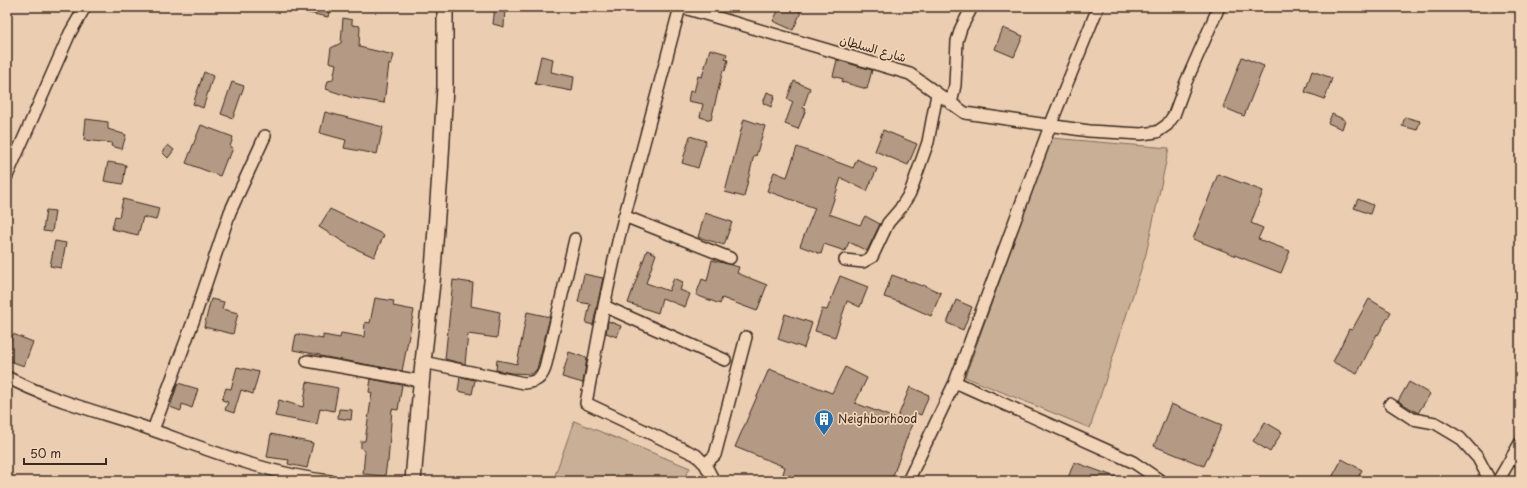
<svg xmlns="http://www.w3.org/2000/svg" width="1527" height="488" font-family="'Playpen Sans','Playpen Sans Arabic',sans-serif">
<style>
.grass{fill:#caaf97;stroke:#826c5a}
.building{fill:#b49a84;stroke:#3b2a1e}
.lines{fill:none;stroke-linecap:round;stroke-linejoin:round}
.street-casing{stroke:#3b2a1e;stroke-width:14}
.secondary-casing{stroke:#3b2a1e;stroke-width:18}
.street{stroke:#f2d4b8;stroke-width:11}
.secondary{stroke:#f2d4b8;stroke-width:15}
.labels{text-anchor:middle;stroke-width:3.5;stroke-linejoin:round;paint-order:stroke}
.street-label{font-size:12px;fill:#3b2a1e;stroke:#f2d4b8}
.poi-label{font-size:12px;fill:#3b2a1e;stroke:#f2d4b8;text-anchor:start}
</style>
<rect width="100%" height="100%" fill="#ebcdb2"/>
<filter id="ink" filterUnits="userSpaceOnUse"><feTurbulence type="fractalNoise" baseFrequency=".025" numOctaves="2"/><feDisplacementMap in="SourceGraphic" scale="8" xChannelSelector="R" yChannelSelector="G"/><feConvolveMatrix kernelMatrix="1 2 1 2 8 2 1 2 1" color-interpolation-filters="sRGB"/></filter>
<g filter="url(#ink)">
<!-- grass -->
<path class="grass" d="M1051,138L1169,148L1146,254L1090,428L965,377Z
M574,421L690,468L682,481H553Z"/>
<!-- building -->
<path class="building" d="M299,7H330L328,17L299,11Z
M495,7H505L504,27L493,24Z
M780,7H789L801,12L793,30L773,21Z
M343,18L352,20V25L360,26L359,47L394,55L391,65L389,64L384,103L353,98L326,89L328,81L333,80L336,64L329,62L331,48L341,43Z
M1003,28L1023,36L1014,57L995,49Z
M710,49L727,54L725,59L728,60L725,71L723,70L711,120L700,117L703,104L688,101L690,91L694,92L698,76L702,77Z
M541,56L553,59L551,72L574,77L572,91L535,84Z
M1242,57L1264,66L1244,116L1223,107Z
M837,60L872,70L867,89L842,82L843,79L833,76Z
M1312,71L1332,78L1325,99L1305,92Z
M204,72L213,76L203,108L193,104Z
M794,81L810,88L803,108L806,109L798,129L785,124L793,102L787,99Z
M232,82L244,86L233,118L221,114Z
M767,92L775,95L771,107L763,103Z
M325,112L383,127L377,154L344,148L346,140L320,133Z
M1332,114L1345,120L1342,129L1328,123Z
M1405,117L1420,121L1417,130L1402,126Z
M86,119L108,122V129L126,135L122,149L111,146L112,143L84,140Z
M744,119L765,126L756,156L754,155L744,197L725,192Z
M201,125L233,137L230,147L233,148L229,158H227L220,176L186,163Z
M883,130L917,144L908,165L875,151Z
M690,136L706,141L698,168L682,163Z
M168,145L174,150L168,158L162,152Z
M797,147L853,168L857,159L877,169L867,191L841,178L829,214L860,225L865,216L880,224L867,251L849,242L845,251L824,244L821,254L800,246L815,208L767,191L774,172L787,177Z
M108,162L126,165L123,184L104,181Z
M1218,174L1263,191L1251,223L1263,228L1258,239L1290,251L1281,273L1193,239Z
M123,199L159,208L156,220L143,217L138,235L112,229L115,216L119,217Z
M1358,199L1373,205L1370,214L1354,208Z
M330,209L384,235L374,257L352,247L319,227Z
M46,210L55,211L52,232L43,231Z
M705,213L732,222L724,245L698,237Z
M55,241L66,243L61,268L50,266Z
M647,250L656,254L646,283L669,291L674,278L683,282L680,290L690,294L685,307L662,298L658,313L628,303Z
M712,260L739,267L737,273L767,285L757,311L722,298L720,304L696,295L702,279L707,281Z
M584,274L603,278L593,325L586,323L590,304L578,302Z
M892,275L922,286L923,285L941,293L931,316L900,302L884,297Z
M840,276L868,287L860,307L847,301L835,337L815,331L822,309L827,310Z
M453,280L473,283L471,306L500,312L497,338L468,334L465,364L445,359Z
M375,298L394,301L393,306L414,310L402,371L320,356V355L293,350L296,334L323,339V335L340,338L341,333L364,337L365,322L370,323Z
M211,299L224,302L222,309L238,313L233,334L204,327Z
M1369,299L1391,312L1378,335L1377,334L1357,374L1333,362L1349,329L1352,330Z
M956,300L972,307L963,330L947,323Z
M527,312L550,317L537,369L532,374L511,373L496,370L497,360L517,364Z
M785,314L812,323L804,348L778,339Z
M608,321L621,326L617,337L606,333Z
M13,334L33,342L24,366L7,360V350Z
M569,352L587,358L583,383L562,377Z
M237,367L259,372L253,394L241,390L234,413L225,410L228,402L222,400L226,388L231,389Z
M845,367L867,378L855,403L897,419L910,387L929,395L921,415L916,413L891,481H781L785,467L735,447L769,369L832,393Z
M460,377L475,380L472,394L458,391Z
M371,379L402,385L398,410L392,409L388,462H387L385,476L363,474L365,451L361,448V441H365L372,393L369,392Z
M307,382L338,388L334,411L320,408L317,424L275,416L279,400L303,407Z
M1409,382L1430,394L1418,413L1398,401Z
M178,383L198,389L192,408L182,404L181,411L170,407Z
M1171,404L1222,425L1204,466L1154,446Z
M339,409L352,410L351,420L338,418Z
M1265,422L1282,432L1270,452L1253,441Z
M271,434L313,443L307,468L288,464L289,460L267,457Z
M1342,459L1362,470L1356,481H1330Z
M1074,462L1124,480V481H1067Z"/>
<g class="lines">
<defs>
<path id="street" d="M680,7L619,237L604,306L725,360
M681,7L910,74L965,113L1089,131L1141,134L1157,132L1167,125L1174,115L1186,82L1219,7
M951,104L955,85L957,41L961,28L972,7
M7,176L70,33L85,7
M624,216L730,258
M845,260L863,262L872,257L888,223L900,209L910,193L928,142L937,94
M604,306L586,403L696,455L705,464L714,481
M307,361L421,381
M423,362L524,383C536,382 541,379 545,368L575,239
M7,377C45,398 96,411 138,425C202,447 262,473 330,481
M955,382L1133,462L1161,481
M1390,404L1413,419L1435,423L1460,438L1478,458L1490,481
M153,430L194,319L230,212L265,136
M705,464L715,455L746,337
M908,481L955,382L1050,126L1098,7
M1498,481L1520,443"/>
<path id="secondary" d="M413,481L423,362L432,283L440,174L445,87V7"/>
</defs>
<!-- street casing -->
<use href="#street" class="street-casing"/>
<!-- secondary casing -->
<use href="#secondary" class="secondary-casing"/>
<!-- street -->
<use href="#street" class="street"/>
<!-- secondary -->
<use href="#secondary" class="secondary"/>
</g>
</g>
<!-- icons -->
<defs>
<symbol id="building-pin" viewBox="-11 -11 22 30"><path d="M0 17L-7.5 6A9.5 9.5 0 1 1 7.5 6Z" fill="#1f6fb2" stroke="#f2d4b8"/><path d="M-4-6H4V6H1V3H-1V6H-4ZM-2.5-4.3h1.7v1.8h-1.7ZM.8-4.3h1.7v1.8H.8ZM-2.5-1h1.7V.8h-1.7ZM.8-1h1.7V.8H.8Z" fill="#fff"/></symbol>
</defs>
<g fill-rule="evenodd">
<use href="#building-pin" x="813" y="408" width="22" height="30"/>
</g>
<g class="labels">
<!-- street labels -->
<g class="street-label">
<text transform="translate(873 49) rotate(16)" y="4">شارع السلطان</text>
</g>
<!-- poi labels -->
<g class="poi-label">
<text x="838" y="423">Neighborhood</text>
</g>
</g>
<!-- margin -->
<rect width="1527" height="488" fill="none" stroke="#f2d4b8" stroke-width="24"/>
<rect x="12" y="12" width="1503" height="464" fill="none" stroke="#3b2a1e" stroke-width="1.5" filter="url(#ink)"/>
<!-- scale -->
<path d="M24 458v6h82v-6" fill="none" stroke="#3b2a1e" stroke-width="2"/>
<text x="30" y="458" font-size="12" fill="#3b2a1e" stroke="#f2d4b8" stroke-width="3" paint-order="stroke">50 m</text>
</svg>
